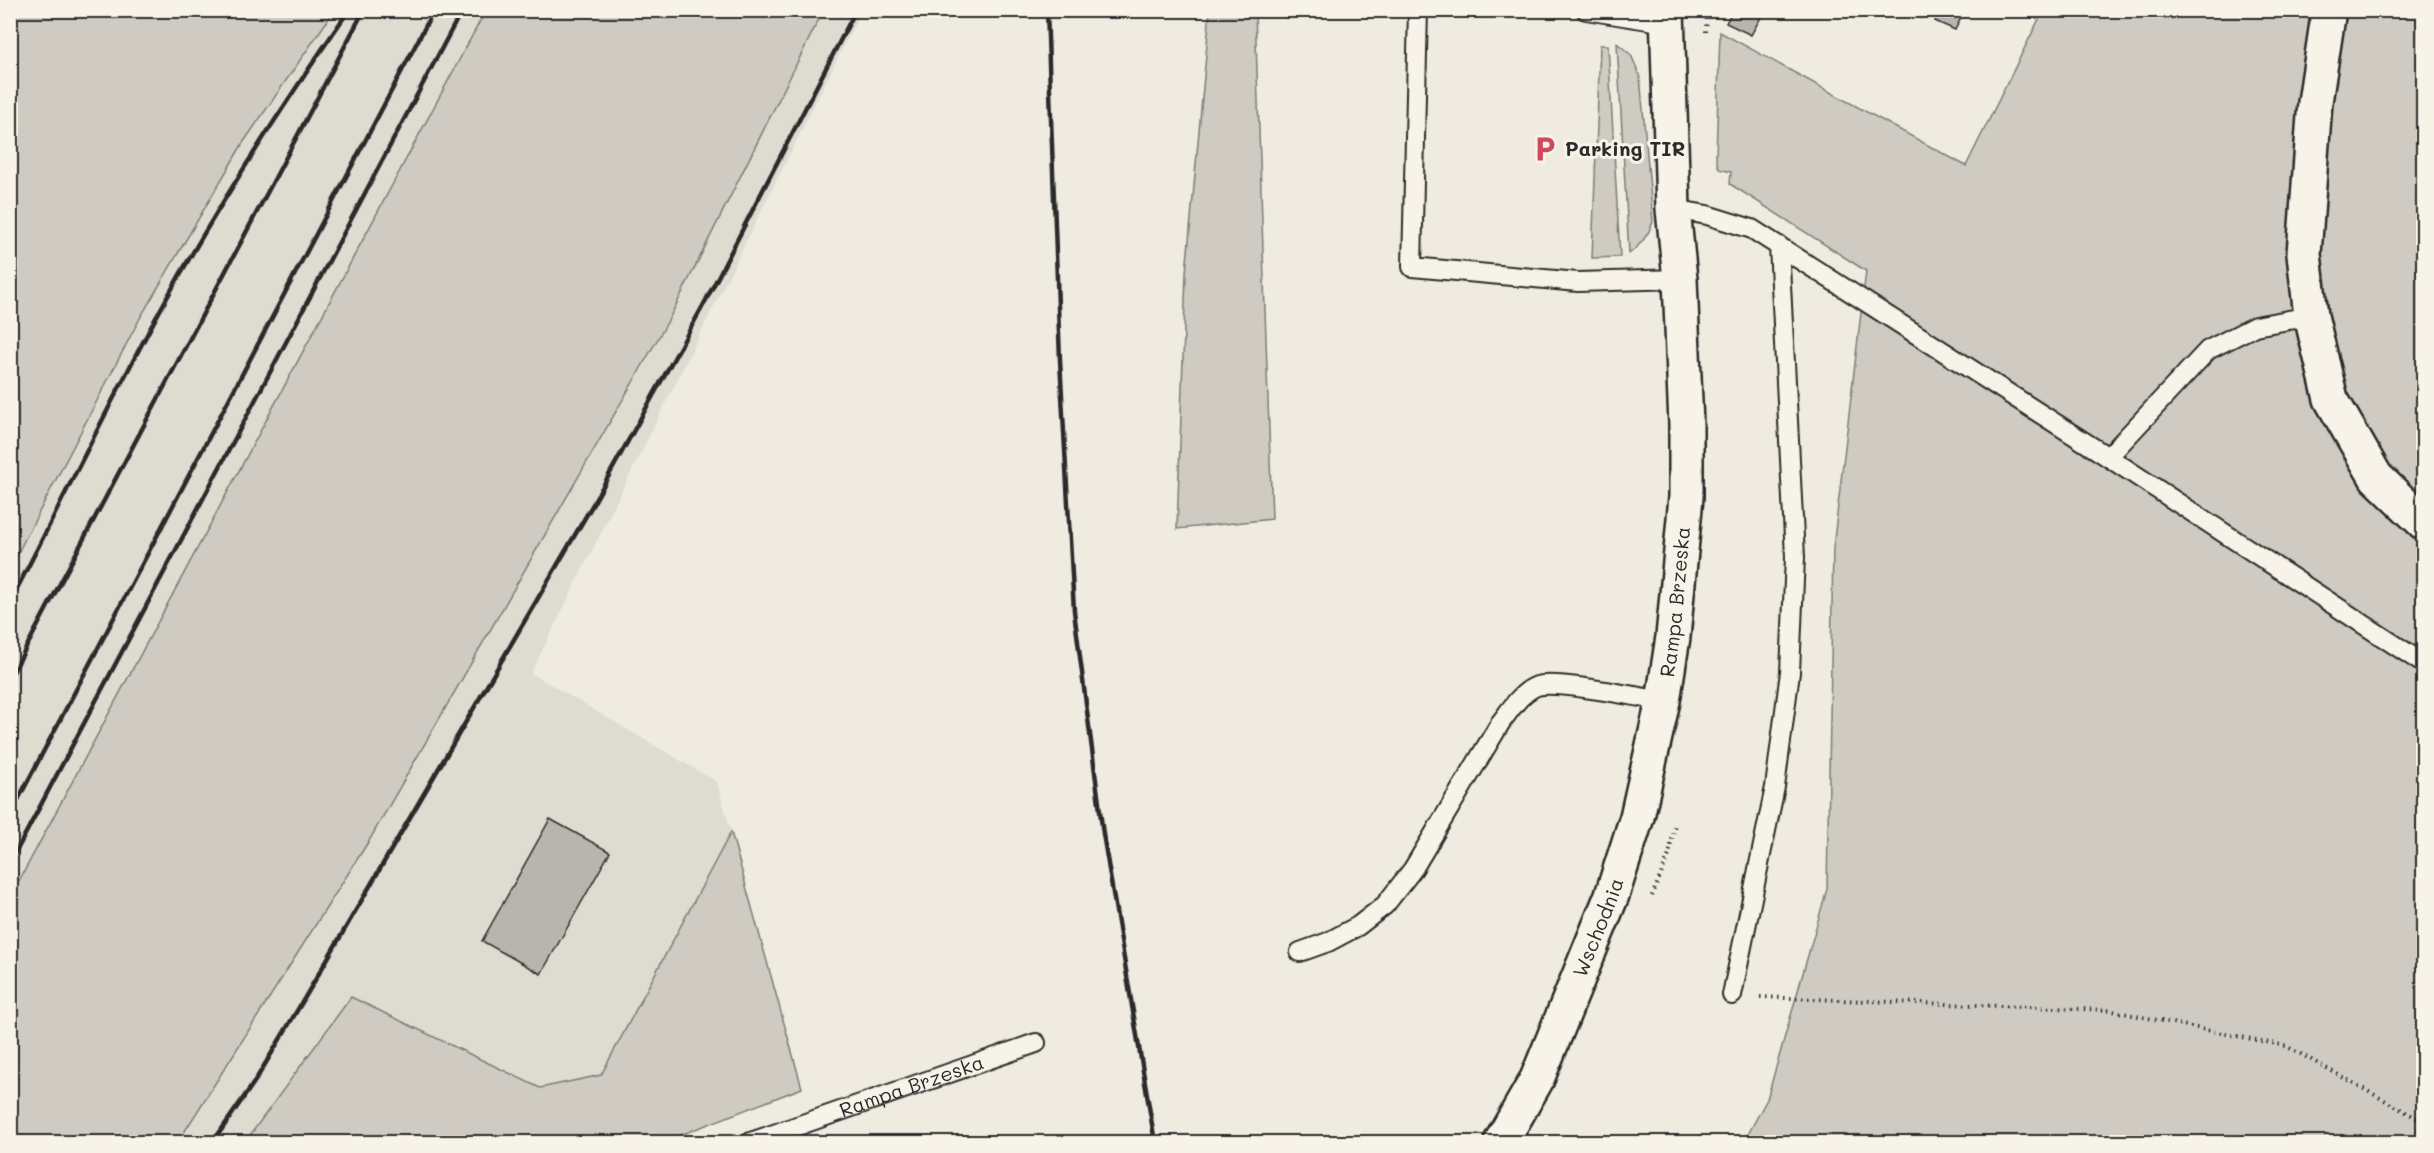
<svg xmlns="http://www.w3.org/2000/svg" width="2434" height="1153" font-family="Mali,sans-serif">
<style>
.built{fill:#dedbd1}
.green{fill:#cfcbc2;stroke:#7d7b76;stroke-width:1.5}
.building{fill:#b8b5ae;stroke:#2b2b2b;stroke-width:1.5}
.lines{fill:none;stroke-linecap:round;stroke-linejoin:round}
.lane-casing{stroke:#2b2b2b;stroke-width:22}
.street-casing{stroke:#2b2b2b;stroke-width:38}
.highway-casing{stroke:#2b2b2b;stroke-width:38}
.path{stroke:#2b2b2b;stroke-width:4;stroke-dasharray:1.5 4.5;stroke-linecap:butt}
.lane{stroke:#f7f3e8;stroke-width:18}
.street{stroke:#f7f3e8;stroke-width:33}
.highway{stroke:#f7f3e8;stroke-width:33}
.rail{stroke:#2b2b2b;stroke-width:4.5}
.labels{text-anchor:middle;stroke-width:6;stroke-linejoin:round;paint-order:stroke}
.poi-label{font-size:20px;font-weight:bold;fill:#2b2b2b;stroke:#f7f3e8;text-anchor:start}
.street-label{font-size:20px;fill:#2b2b2b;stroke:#f7f3e8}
</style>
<rect width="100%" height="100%" fill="#efebe0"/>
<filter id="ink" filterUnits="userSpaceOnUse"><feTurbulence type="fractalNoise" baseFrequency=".0167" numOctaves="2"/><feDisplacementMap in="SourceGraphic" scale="12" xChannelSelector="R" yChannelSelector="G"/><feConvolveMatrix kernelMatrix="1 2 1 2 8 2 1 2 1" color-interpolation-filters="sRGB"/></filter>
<g filter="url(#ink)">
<!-- built -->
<path class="built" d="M334,11H861L531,673L717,782L731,832L601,1075L540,1088L351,997L245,1142H11L10,566L140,318L243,143Z"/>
<!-- green -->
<path class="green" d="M486,10L823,11L668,321L370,839L178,1142H11V896Z
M11,11H334L243,143L140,318L11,566Z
M1210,11H1255L1272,519L1177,529L1186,273Z
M2043,11H2423V1142H1744L1767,1099L1827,889L1833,548L1866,271L1730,184L1731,172L1719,169L1716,158L1720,32L1966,166Z
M1617,43L1631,55L1640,76L1653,222C1648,236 1641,245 1629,254Z
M1600,45H1608L1620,257L1592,258Z
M731,832L802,1088L662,1142H245L351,997L540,1088L601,1075Z"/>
<!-- building -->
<path class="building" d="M1733,10H1765L1751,35L1726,23Z
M1906,10H1925L1921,18Z
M1940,10H1965L1955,30L1935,21Z
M550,819L610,852L541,974L482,941Z"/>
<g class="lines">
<defs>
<g id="lane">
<path d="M1418,10L1412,267L1578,282L1680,279"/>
<path d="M1586,10L1667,23"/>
<path d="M1673,209L1707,215L1752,229L2108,457L2424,664"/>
<path d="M2108,457L2208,350L2255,326L2311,316"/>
<path d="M1300,952L1328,942L1358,926L1385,905L1413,869L1501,722C1511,709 1521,692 1537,686C1557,680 1638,697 1663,701"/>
<path d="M1732,995L1775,787L1790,672L1795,557L1779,246"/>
<path id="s1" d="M751,1142L1036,1043"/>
</g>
<path id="street" d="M2329,10L2315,102L2304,254L2311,316L2331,399L2376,477L2424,523"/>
<g id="highway">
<path id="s2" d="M1501,1142L1537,1079L1612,895L1637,817L1663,701L1673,637L1686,497V425L1680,279L1673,209L1667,10"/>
</g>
</defs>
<!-- lane casing -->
<use href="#lane" class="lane-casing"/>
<!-- street casing -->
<use href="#street" class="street-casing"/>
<!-- highway casing -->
<use href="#highway" class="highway-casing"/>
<!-- path -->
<path class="path" d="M1706,32L1707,10
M1652,896L1669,855L1675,824
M1760,997L2108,1010L2286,1046L2424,1122"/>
<!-- lane -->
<use href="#lane" class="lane"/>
<!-- street -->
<use href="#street" class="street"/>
<!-- highway -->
<use href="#highway" class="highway"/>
<!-- rail -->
<path class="rail" d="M1047,10L1060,360L1074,611L1103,834L1155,1142
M10,602C62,502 110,401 164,303C220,202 283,105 349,10
M10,678L364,10
M10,815L434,10
M10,863L462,10
M213,1142L255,1081L304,999L593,504L704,304L856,10"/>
</g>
</g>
<!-- icons -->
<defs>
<symbol id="parking-bare" viewBox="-9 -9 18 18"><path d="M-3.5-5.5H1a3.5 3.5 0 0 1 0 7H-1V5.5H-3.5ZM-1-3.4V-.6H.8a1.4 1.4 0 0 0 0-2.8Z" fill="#d1495b" stroke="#f7f3e8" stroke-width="2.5" paint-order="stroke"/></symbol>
</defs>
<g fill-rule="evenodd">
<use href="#parking-bare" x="1526" y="130" width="38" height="38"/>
</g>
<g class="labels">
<!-- poi labels -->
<g class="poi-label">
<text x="1565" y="156">Parking TIR</text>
</g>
<!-- street labels -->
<g class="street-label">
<text dy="7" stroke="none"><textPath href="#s2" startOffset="572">Rampa Brzeska</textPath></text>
<text dy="7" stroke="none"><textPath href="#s2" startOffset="236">Wschodnia</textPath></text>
<text dy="7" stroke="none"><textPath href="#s1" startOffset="170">Rampa Brzeska</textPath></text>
</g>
</g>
<!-- margin -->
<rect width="2434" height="1153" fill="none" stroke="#f7f3e8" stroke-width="36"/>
<rect x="18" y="18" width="2398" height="1117" fill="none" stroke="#2b2b2b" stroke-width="2" filter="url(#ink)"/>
</svg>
